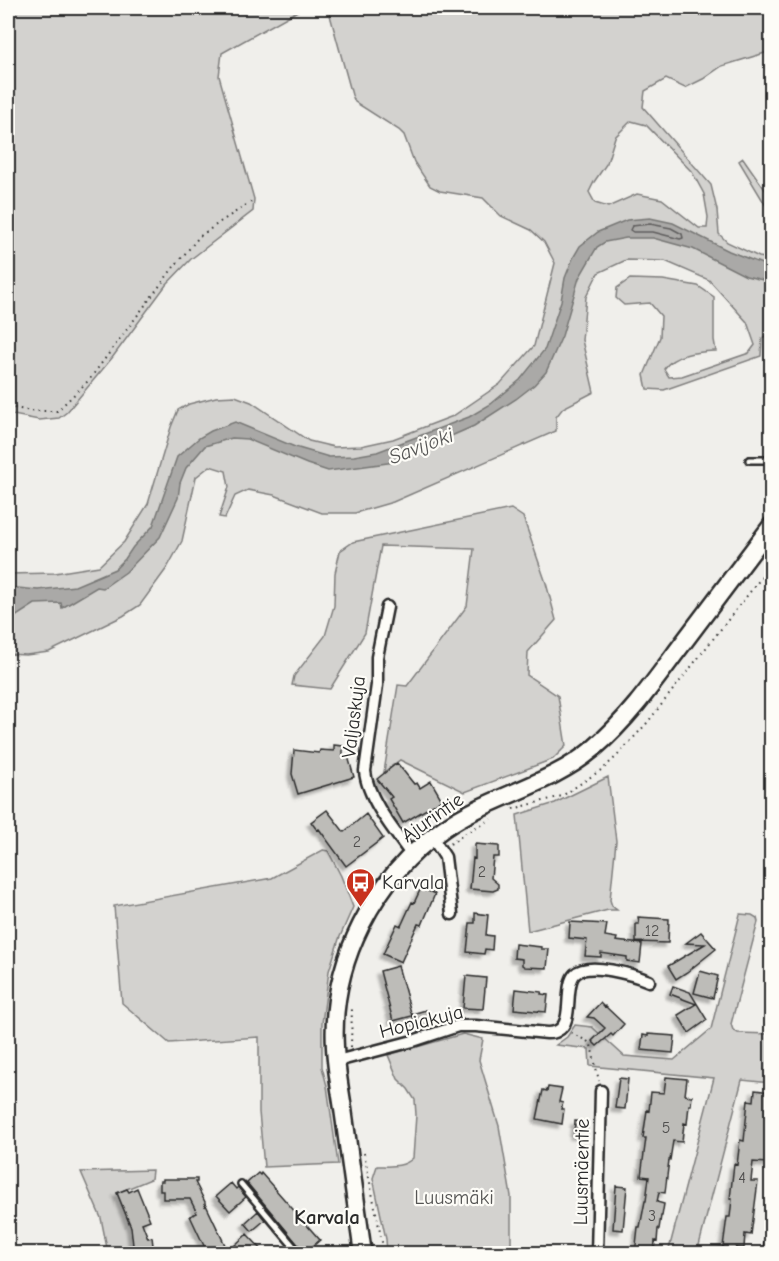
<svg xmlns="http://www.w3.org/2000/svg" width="779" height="1261" font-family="'Comic Neue',sans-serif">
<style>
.green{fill:#d3d2cf;stroke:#7f7e7d;stroke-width:1.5;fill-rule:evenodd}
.water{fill:#aaa9a7;stroke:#777775;stroke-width:1.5}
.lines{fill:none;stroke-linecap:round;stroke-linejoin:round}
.shore{stroke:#5e5d5d;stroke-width:1.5}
.building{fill:#bdbcb8;stroke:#2b2b2b;stroke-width:1.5;filter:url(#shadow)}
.lane-casing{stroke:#2b2b2b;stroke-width:10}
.street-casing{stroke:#2b2b2b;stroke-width:15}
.secondary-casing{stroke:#2b2b2b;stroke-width:21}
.path{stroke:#2b2b2b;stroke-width:2;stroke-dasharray:1.5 4.5;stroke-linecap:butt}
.lane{stroke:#fdfcf7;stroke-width:5}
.street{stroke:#fdfcf7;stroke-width:10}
.secondary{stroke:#fdfcf7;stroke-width:16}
.labels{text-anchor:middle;stroke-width:4.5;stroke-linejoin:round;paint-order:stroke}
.number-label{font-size:16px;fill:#504f4e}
.street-label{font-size:20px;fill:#2b2b2b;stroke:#fdfcf7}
.poi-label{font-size:20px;fill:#2b2b2b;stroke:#fdfcf7;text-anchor:start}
.park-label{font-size:20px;fill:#555554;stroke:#fdfcf7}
.water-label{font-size:21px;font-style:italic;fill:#575756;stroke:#fdfcf7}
.neighbourhood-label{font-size:21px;font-weight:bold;fill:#2b2b2b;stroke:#fdfcf7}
</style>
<defs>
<filter id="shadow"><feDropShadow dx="-4" dy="4" stdDeviation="1.5" flood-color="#0004"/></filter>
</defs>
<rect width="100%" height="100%" fill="#f0efeb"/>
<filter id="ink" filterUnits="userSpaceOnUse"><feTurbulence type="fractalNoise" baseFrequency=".0167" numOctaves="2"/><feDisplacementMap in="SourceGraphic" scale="12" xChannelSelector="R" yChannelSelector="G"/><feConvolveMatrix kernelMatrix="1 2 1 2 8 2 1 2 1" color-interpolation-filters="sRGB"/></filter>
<g filter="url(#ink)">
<!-- green -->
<path class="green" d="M8,8H303L222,53L219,76L254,199L253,211L191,259L166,285L112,358L67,412L59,418L39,420L8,414Z
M328,8H771V49L765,53L722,66L703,79L685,88L666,79L645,91L643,107L711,185L717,210L719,234L727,242L759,257L771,259V330L762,339L761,356L664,390L647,389L644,375L660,337L661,316L650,303L624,305L616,298L617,288L630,279L663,280L698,286L714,297V340L716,351C698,352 675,353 664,369L669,377L682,376L749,353L755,345L747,322L709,280L665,261L626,260L598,273L586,297L582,340L594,392L563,408L556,417V431L393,502L355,513H322L274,495L248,490L235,496L225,518L219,517L229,487L226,471L210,466L196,477L182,541L167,568L140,605L123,616L49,652L26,655L8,654V574L55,573L99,566L124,542L148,504L171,427L178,410L189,404L216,397L235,396L251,402L309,441L334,447L361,446L393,439L453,416L500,384L534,346L555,263L544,242L531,230L501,216L483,198L440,191L430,186L414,162L404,135L399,130L355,102L352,95ZM631,121L646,125L692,172L704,194L708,217L707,228H699L662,199L637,194L608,207L595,203L589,192L594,182L607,163L615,137Z
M743,158L771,198V214L739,161Z
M511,509L523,517L546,583L556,620L528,652L527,675L558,696L566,746L553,759L465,792L400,760L384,772L398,685L407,686L467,606L474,549L381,546L365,633L330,689L292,685L294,676L325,636L334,606L335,573L340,551L353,542Z
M608,777L616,841L610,900L612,906L617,910H608L528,931L517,815L555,803Z
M323,850L328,851L341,876L353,907L339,939L329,971L322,1023V1067L327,1086L338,1164L264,1167L259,1112V1037L169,1043L122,1003L114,906L272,878Z
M740,914L752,915L757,918L758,922L731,1024L733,1030L738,1033L771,1034V1083L742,1080L697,1253H668L714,1078L590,1066L589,1049L556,1045L567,1037L575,1025L592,1027L624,1056L674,1060L711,1029Z
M463,1034L483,1039L479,1060L499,1126L511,1196V1253H387L386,1239L373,1178L377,1166C390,1166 403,1168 413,1158L416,1115L415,1100L408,1089L398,1079L388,1055Z
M152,1170L151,1179L117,1193L132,1230L134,1253H108L101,1218L81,1172Z"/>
<!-- water -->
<path class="water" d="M650,218L673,223L729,251L767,266L771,267V282L746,276L693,249L653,238H626L605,242L597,247L579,278L562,336L546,372L534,385L516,399L474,426L408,455L395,462L328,471L307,464L247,439L232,438L205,446L186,468L180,483L178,498L160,537L126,572L103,588L97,587L62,608L61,603L35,604L15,617H8V587L38,590L75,586L115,569L125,559L133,547L153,526L177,457L199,438L211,431L235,422L295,447L329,457L354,456L377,452L469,417L491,404L520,380L545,349L561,301L565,278L573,258L580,246L598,232L627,220Z"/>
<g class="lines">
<!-- shore -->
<path class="shore" d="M650,224L671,228L682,234L683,238L680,239L653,232H633L630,230L632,226Z"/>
</g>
<!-- building -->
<path class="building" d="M334,745L343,746V757L348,756L354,777L298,794L292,774L294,750L319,753L320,750L334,751Z
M397,763L414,784L417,783L420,788L431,781L442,800L403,823L389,799L392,797L377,779Z
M327,810L344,832L366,814L383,838L346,866L319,829L317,830L311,822Z
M475,844L499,846V857H493L491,878L498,884V889L493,891L470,889L473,858L475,859Z
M421,888L435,894L422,925L418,924L401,962L383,954L397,924L401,926L412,902L414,903Z
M475,913L488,915L486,935L493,936L492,950L485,949L484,954L467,952L470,923H475Z
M638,917L669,919L668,943L636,942V924H639Z
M570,922L607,924L605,936L617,938L616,941L642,944L640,963L627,961V957L601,953V957L585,956L587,940L569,938Z
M701,932L716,949L687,972L676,979L668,966L705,944L686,943Z
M515,944L541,947V949H549L547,968L525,967L522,965V959L514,958Z
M398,966L412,1016L393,1021L380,971Z
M700,971L718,976L713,998L694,993Z
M466,976L486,978L483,1009L463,1008Z
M673,986L690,992L707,1020L689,1033L678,1015L696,1004L670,994Z
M516,989L542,992L541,994L548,995L546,1012L514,1009Z
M600,1003L604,1007L605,1006L624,1024L613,1036L611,1034L597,1046L592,1041L605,1028L594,1018L587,1017Z
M426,1010L430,1024L417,1028L412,1014Z
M648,1034L675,1036L673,1053L641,1050L643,1035L648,1036Z
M666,1077L687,1079L685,1095L692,1096L691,1105H689L687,1124L684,1123L682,1142L673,1141L670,1160H669L665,1193L659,1192L657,1202L664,1204L662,1216H661L659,1229H658L657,1242L655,1241L654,1254H635L638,1227H640L645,1201H646L649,1177L641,1176L646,1138H643L647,1110L649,1111L651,1092L664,1093Z
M619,1078L628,1079L625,1109L615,1108Z
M548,1087L562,1089L559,1102L563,1103L561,1109H564L562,1124L537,1119L543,1090L547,1091Z
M755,1090L771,1092V1133L768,1163L753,1162L751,1181H758L751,1235L745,1234L744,1248L736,1247L735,1254H722L727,1217H730L732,1199H730L734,1164L737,1165L740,1140L744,1141L748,1100L754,1101Z
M575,1121L587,1122V1136L574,1135Z
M258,1173L260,1175L261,1173L320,1240L305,1253L247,1183Z
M163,1179H197V1182H195L205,1202V1207L206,1205L225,1245L215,1250L213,1247L206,1250L190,1216L197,1213L190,1199H163V1191H160V1181H163Z
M231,1183L236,1189L238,1187L246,1197L230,1211L216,1196Z
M616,1186L627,1187L623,1230L613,1229Z
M137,1188L150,1220L142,1223L148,1238L152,1237L154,1254H134L131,1227L117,1193L127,1189L129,1192Z
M258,1211L265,1220L252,1231L245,1223Z
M247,1234L266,1254H240L233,1247Z"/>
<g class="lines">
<defs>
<path id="lane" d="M749,460H772
M241,1184L300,1254"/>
<path id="street" d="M387,607L377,657V685L365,771C367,798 395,832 411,854
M432,837L445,857L452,914
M337,1061L413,1041L458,1026H476L547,1033C550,1033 554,1033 557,1031C575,1023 563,986 575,974C588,961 634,975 649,981
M597,1254L601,1091
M769,1254L772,1235"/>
<path id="secondary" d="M363,1254C357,1208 350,1162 344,1116C341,1093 336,1070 335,1047C330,962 374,878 443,829C490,796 549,786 593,749C626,721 652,685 677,651C709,609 740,567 772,525"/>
</defs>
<!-- lane casing -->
<use href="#lane" class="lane-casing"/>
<!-- street casing -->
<use href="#street" class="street-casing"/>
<!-- secondary casing -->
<use href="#secondary" class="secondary-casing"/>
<!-- path -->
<path class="path" d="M8,407L31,411H57L89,380L173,268L199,237L220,222L251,202
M513,809L562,796L604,768L617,756L647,723L772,564
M450,844L469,831L491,819
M571,1033L587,1041L591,1045L599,1081
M351,1047L352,1007
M364,1153L382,1242L383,1254"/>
<!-- lane -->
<use href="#lane" class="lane"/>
<!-- street -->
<use href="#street" class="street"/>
<!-- secondary -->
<use href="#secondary" class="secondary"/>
</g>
</g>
<!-- icons -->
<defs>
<symbol id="bus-pin" viewBox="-11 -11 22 30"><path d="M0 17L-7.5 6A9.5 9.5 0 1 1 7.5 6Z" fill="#c8321e" stroke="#fdfcf7"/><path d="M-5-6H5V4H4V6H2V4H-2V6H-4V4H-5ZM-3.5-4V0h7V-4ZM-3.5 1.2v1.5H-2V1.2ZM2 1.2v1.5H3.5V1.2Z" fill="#fff"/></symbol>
</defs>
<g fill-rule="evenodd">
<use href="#bus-pin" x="344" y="866" width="33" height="45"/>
</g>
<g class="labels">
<!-- number labels -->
<g class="number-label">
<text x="357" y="847">2</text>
<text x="482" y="877">2</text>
<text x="652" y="936">12</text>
<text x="666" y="1133">5</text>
<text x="742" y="1183">4</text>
<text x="652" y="1221">3</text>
</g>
<!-- street labels -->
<g class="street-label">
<text transform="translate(353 717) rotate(-83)" y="7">Valjaskuja</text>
<text transform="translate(432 817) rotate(-35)" y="7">Ajurintie</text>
<text transform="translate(421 1021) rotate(-14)" y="7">Hopiakuja</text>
<text transform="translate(581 1172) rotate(-89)" y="7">Luusmäentie</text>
</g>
<!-- poi labels -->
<g class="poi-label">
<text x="382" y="889">Karvala</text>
</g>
<!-- park labels -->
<g class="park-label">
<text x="454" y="1204">Luusmäki</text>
</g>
<!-- water labels -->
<g class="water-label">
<text transform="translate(421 446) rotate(-21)" y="7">Savijoki</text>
</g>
<!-- neighbourhood labels -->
<g class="neighbourhood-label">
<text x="327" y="1224">Karvala</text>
</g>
</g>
<!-- margin -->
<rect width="779" height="1261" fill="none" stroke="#fdfcf7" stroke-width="30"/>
<rect x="15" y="15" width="749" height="1231" fill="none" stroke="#2b2b2b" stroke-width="2" filter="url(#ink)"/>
</svg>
